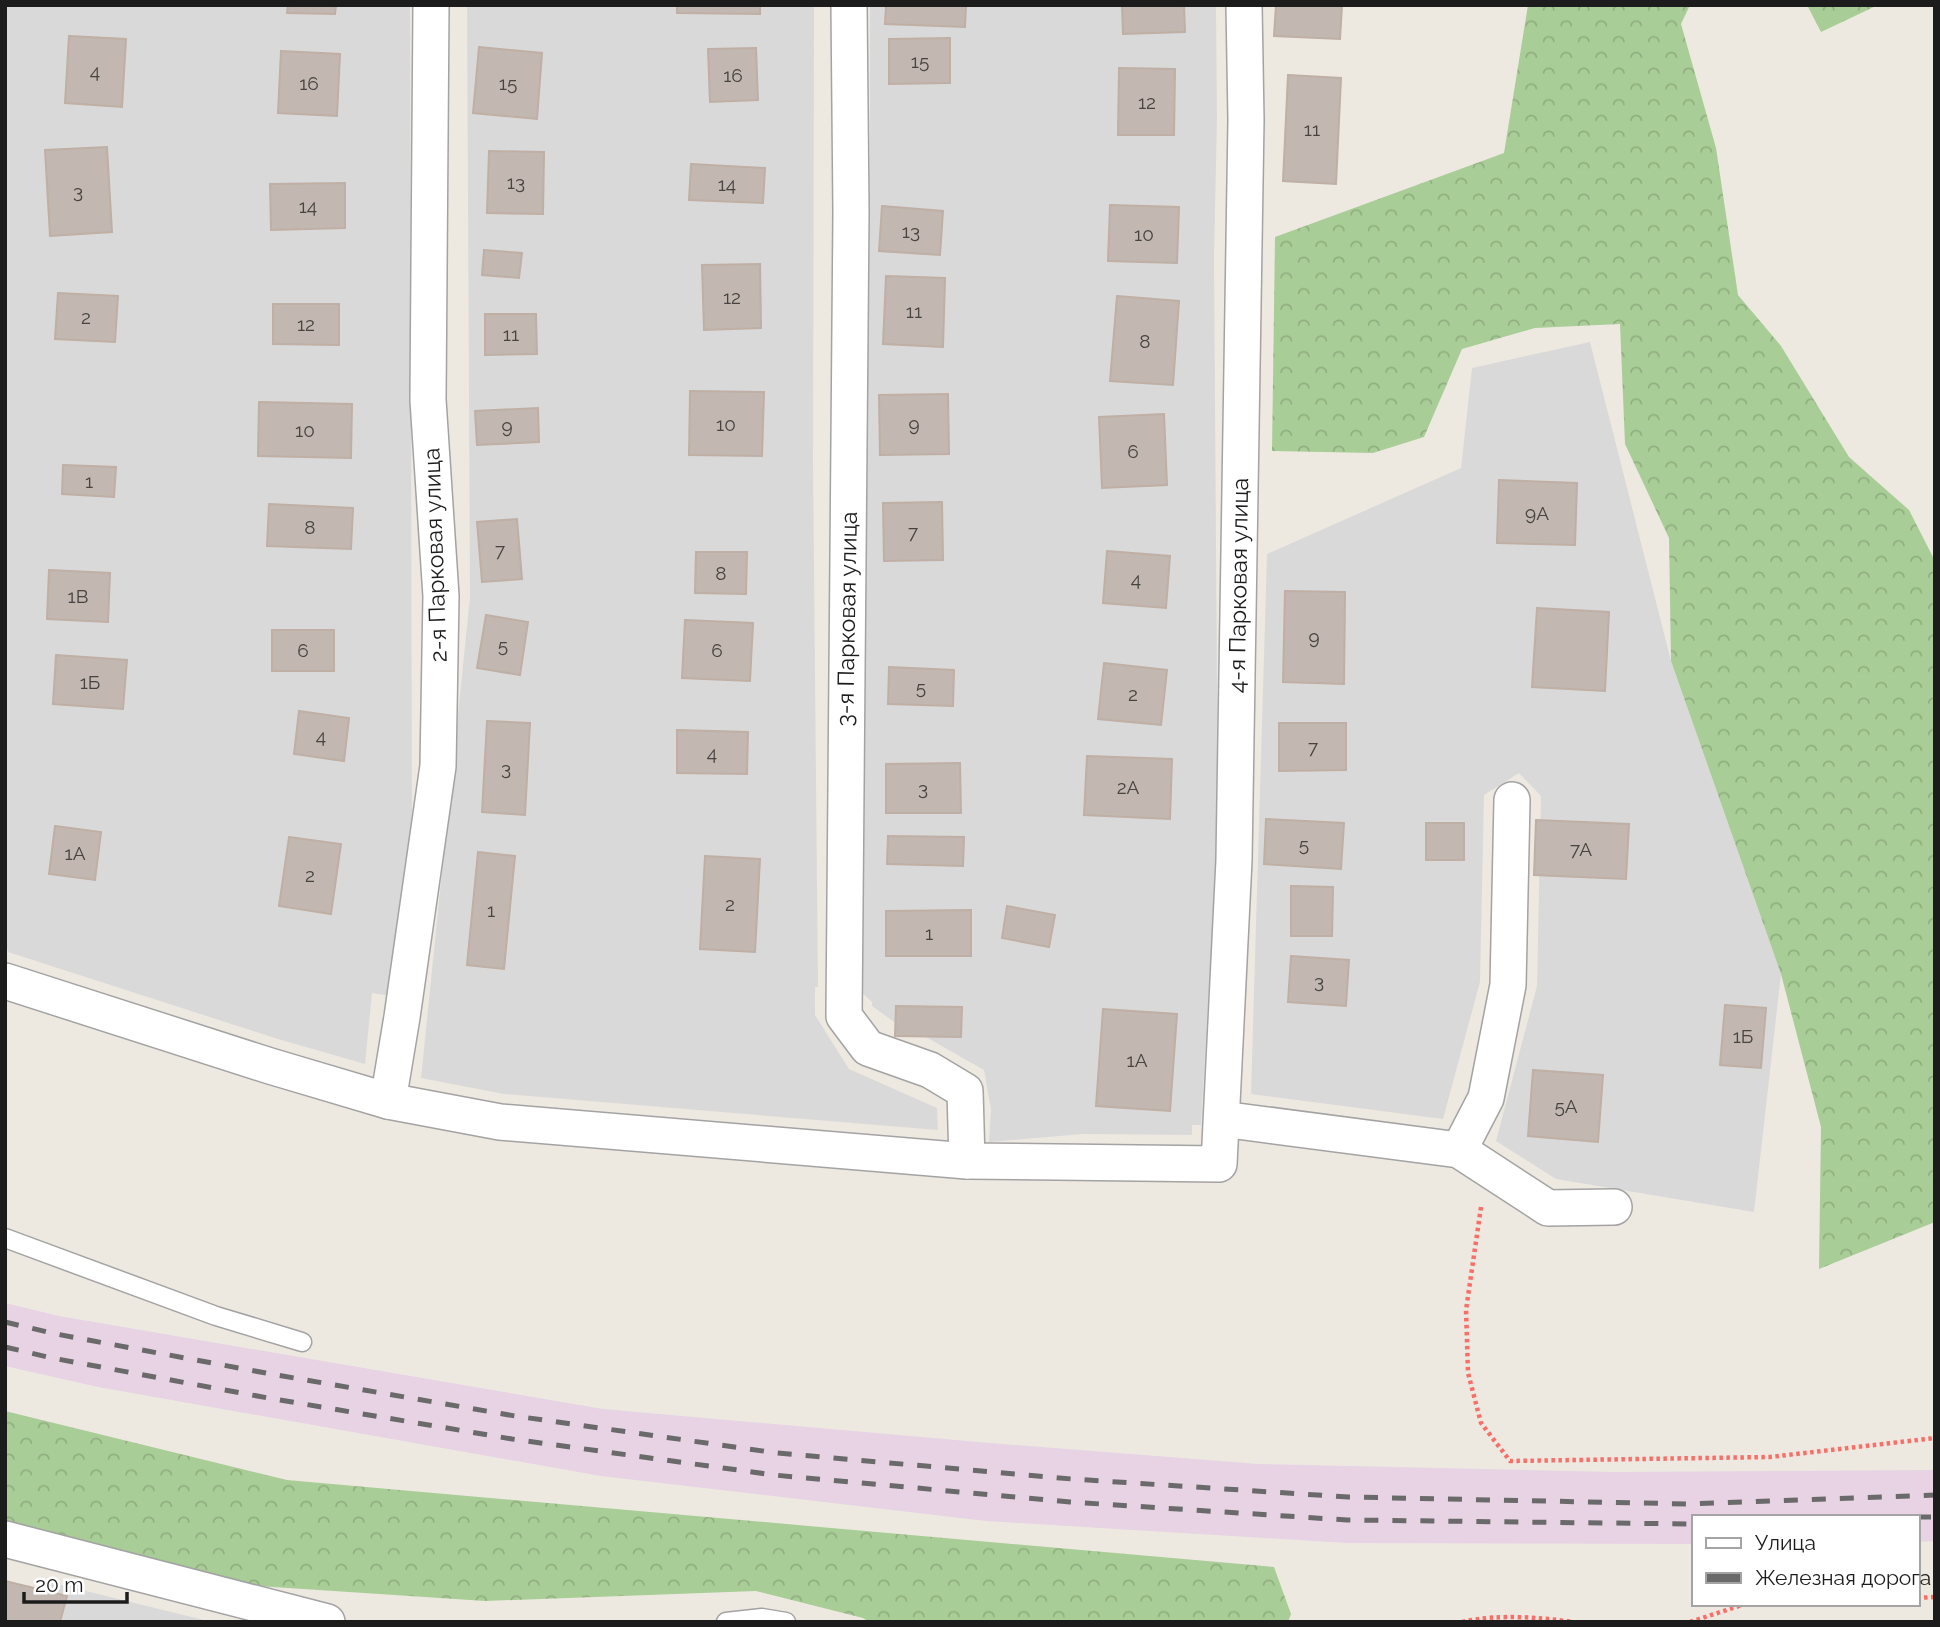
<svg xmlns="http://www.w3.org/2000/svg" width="1940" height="1627" font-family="Raleway,sans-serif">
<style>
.residential{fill:#dad9d9}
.railway{fill:#e7d3e4}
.forest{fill:url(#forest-crowns)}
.building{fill:#c2b8b1;stroke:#bfafa4;stroke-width:2}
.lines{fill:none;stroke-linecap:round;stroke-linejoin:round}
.service-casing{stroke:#a3a3a3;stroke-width:21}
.minor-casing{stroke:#a3a3a3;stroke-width:38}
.path{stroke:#f96f67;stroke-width:4.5;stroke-dasharray:3.5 3.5;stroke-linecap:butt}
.service{stroke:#fff;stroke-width:18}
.minor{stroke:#fff;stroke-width:35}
.rail{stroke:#6a6a6a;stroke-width:5;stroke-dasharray:14 14;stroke-linecap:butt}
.labels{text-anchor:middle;stroke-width:7;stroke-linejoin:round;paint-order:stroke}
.number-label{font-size:19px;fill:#464341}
.street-label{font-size:23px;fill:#1c1c1c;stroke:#fff}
</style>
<defs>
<pattern id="forest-crowns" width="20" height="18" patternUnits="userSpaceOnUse" patternTransform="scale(1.75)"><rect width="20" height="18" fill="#a9cd96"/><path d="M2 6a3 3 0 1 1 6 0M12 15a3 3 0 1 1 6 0" fill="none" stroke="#91af81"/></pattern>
</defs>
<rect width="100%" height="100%" fill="#ede9e1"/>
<!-- residential -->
<path class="residential" d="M5,5H410L412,814L397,997L372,993L365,1064L278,1039L8,952L5,938Z
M467,5H814L813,465L818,987H815V1015L849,1069L937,1108L938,1130L504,1094L421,1078L470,597Z
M870,5H1216L1217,120L1214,256L1218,834L1201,1125H1192V1135L1083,1134L989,1142L991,1110L984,1070L917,1032L894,1022L872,1006V1002L857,988L870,149Z
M1590,342L1671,661L1781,974L1754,1212L1556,1179L1496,1141L1537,986L1541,796L1519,773L1484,795L1480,982L1443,1119L1251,1094L1267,554L1461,468L1472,368Z
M37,1579L212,1622H26Z"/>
<!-- railway -->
<path class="railway" d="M5,1303L59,1316L603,1409L990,1443L1258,1464L1613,1472L1935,1470V1541L1917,1542V1517H1693V1544L1347,1543L986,1521L601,1476L98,1387L5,1366Z"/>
<!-- forest -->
<path class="forest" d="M1528,5H1690L1681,24L1716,148L1738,295L1781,346L1849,457L1909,510L1935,561V1222L1819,1269L1821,1127L1781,974L1671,661L1669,538L1625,444L1620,324L1535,328L1462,349L1424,437L1373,453L1272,451L1275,237L1504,153Z
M1807,5H1878L1821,32Z
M5,1411L287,1480L1274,1567L1291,1614L1288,1622H869L863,1618L756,1591L485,1601L213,1583L5,1526Z"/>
<!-- building -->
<path class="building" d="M288,5H336L335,14L287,13Z
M677,5H760V14L677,13Z
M886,5H966L965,27L885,24Z
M1122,5H1184L1185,32L1123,34Z
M1276,5H1342L1340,39L1274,36Z
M69,36L126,39L122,107L65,103Z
M950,38V83L889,84V39Z
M479,47L542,53L537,119L473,113Z
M756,48L758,100L710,102L708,49Z
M281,51L340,54L337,116L278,113Z
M1119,68L1175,69L1174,135H1118Z
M1288,75L1341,78L1336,184L1283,181Z
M107,147L112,232L50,236L45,150Z
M489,151L544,152L543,214L487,213Z
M691,164L765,168L763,203L689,200Z
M345,183V228L271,230L270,184Z
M1110,205L1179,207L1177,263L1108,261Z
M882,206L943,211L940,255L879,251Z
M484,250L522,253L519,278L482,275Z
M760,264L761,328L704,330L702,265Z
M886,276L945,278L943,347L883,344Z
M58,293L118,296L115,342L55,339Z
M1117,296L1179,301L1173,385L1110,381Z
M273,304H339V345L273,344Z
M485,314H536L537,354L485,355Z
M690,391L764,392L762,456L689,455Z
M948,394L949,454L880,455L879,395Z
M259,402L352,404L351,458L258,456Z
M538,408L539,442L477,445L475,411Z
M1164,414L1167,485L1102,488L1099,417Z
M63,465L116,467L114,497L62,494Z
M1499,480L1577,483L1575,545L1497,543Z
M942,502L943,560L884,561L883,503Z
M269,504L353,508L351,549L267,546Z
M517,519L522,579L482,582L477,522Z
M1107,551L1170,556L1166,608L1103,603Z
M696,552H747L746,594L695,593Z
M49,570L110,573L108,622L47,619Z
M1285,591L1345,592L1344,684L1283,682Z
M1537,608L1609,612L1605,691L1532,687Z
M486,615L528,622L520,675L477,668Z
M685,620L753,623L750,681L682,678Z
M272,630H334V671H272Z
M56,655L127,660L123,709L53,704Z
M1104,663L1167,670L1161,725L1098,719Z
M889,667L954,670L953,706L888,704Z
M299,711L349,718L344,761L294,754Z
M487,721L530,723L525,815L482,812Z
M1279,723H1346V770L1279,771Z
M677,730L748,732L747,774L677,773Z
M1087,756L1172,759L1170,819L1084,815Z
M960,763L961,813H886V764Z
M1266,819L1344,823L1341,869L1264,864Z
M1536,820L1629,824L1626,879L1534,875Z
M1426,823H1464V860H1426Z
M55,826L101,832L95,880L49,874Z
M888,836L964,837L963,866L887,864Z
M289,837L341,844L331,914L279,906Z
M478,852L515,856L504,969L467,965Z
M705,856L760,859L755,952L700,949Z
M1291,886L1333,887L1332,936H1291Z
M1007,906L1055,915L1049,947L1002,938Z
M971,910V956H886V911Z
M1291,956L1349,960L1346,1006L1288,1002Z
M1725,1005L1766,1008L1761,1068L1720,1065Z
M896,1006L962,1007L961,1037L895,1036Z
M1103,1009L1177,1014L1170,1111L1096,1106Z
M1533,1070L1603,1075L1598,1142L1528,1136Z
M5,1581L67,1596L60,1622H5Z"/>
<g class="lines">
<defs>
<path id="service" d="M5,1238L216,1316L302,1342
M726,1622L762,1618L786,1622"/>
<g id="minor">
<path d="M849,5L851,212L844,1016L868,1048L930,1070L965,1091L967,1161"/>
<path id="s1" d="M5,981L270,1066L388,1101L500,1122L967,1161L1219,1164L1234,860L1246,120L1244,5"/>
<path d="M388,1101L402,1017L438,766L441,596L428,400L431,5"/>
<path d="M1222,1119L1459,1150L1548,1208L1614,1207"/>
<path d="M1459,1150L1486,1098L1508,985L1512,800"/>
<path d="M5,1539L327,1622"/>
</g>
</defs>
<!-- service casing -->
<use href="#service" class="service-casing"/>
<!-- minor casing -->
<use href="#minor" class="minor-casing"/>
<!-- path -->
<path class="path" d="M1481,1207L1466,1310L1468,1373L1481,1423L1510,1461L1770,1457L1935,1438
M1917,1598L1935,1597
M1462,1622C1495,1614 1540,1617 1573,1622
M1690,1622L1745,1604"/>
<!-- service -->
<use href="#service" class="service"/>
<!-- minor -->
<use href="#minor" class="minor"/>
<!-- rail -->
<path class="rail" d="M5,1322L56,1334L271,1374L515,1416L777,1453L1072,1479L1348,1497L1689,1504L1935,1495
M5,1347L52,1358L268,1398L512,1439L774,1475L1070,1502L1347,1520L1693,1524
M1917,1517H1935"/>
</g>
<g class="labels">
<!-- number labels -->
<g class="number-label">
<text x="920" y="68">15</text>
<text x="95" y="78">4</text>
<text x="733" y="82">16</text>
<text x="309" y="90">16</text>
<text x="508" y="90">15</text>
<text x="1147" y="109">12</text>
<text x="1312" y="136">11</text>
<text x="516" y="189">13</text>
<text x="727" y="191">14</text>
<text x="78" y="198">3</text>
<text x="308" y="213">14</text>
<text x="911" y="238">13</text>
<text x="1144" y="241">10</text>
<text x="732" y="304">12</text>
<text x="914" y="318">11</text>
<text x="86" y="324">2</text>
<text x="306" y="331">12</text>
<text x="511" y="341">11</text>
<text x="1145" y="348">8</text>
<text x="726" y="431">10</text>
<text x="914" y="431">9</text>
<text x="507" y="433">9</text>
<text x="305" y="437">10</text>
<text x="1133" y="458">6</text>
<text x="89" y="488">1</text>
<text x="1537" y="520">9А</text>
<text x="310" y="534">8</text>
<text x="913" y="539">7</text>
<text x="500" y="557">7</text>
<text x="721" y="580">8</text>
<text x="1136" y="586">4</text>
<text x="78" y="603">1В</text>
<text x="1314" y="644">9</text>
<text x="503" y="652">5</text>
<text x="303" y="657">6</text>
<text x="717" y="657">6</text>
<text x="90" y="689">1Б</text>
<text x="921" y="694">5</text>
<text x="1133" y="701">2</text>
<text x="321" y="743">4</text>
<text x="1313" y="754">7</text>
<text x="712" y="760">4</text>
<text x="506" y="775">3</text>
<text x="1128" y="794">2А</text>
<text x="923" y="795">3</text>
<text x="1304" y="851">5</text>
<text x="1581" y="856">7А</text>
<text x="75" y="860">1А</text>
<text x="310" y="882">2</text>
<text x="730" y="911">2</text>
<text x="491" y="917">1</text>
<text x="929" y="940">1</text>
<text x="1319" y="988">3</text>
<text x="1743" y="1043">1Б</text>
<text x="1137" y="1067">1А</text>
<text x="1566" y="1113">5А</text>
</g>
<!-- street labels -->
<g class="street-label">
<text transform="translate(435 555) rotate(-92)" y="8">2-я Парковая улица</text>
<text dy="8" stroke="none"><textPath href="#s1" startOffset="1815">4-я Парковая улица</textPath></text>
<text transform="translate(847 619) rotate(-89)" y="8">3-я Парковая улица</text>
</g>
</g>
<!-- border -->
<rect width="1940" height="1627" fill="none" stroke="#1c1c1c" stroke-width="14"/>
<!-- legend -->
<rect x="1692" y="1515" width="228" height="91" fill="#ffffff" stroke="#a4a4a4" stroke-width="2"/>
<rect x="1706" y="1538" width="35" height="10" fill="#ffffff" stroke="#a4a4a4" stroke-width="2"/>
<text x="1755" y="1550" font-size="21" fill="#1c1c1c">Улица</text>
<rect x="1706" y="1573" width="35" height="10" fill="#6a6a6a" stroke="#a4a4a4" stroke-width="2"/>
<text x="1755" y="1585" font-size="21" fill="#1c1c1c">Железная дорога</text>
<!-- scale -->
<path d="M24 1592v10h103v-10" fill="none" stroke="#1c1c1c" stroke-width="3.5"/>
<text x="35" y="1592" font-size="21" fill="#1c1c1c" stroke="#ffffff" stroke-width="5" paint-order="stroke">20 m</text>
</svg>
